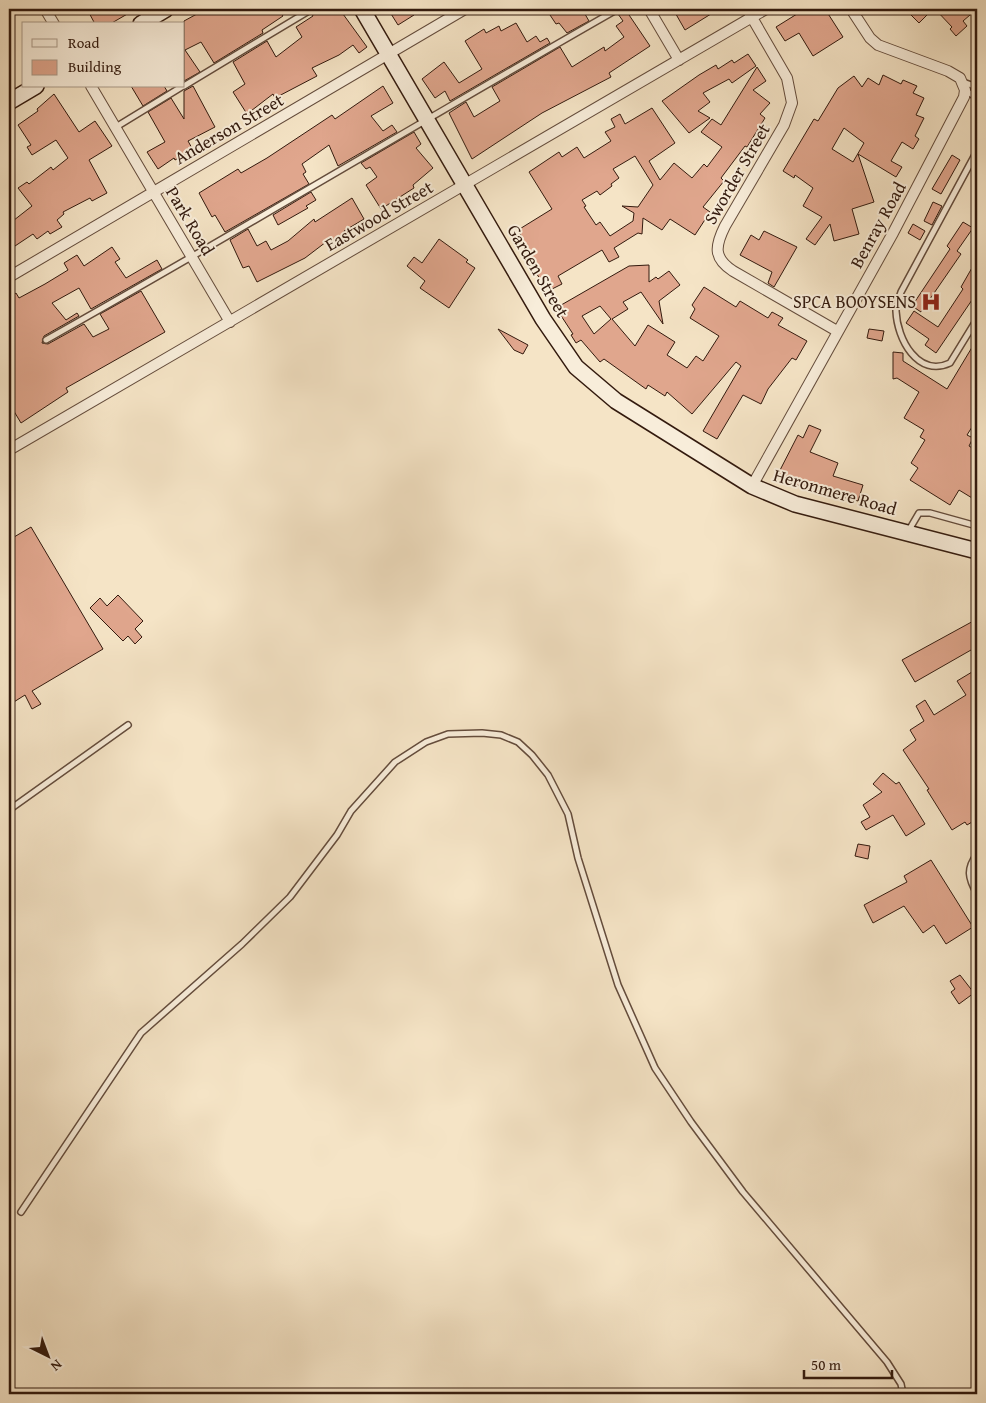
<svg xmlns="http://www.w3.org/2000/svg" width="986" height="1403" font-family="'Gentium Book Plus',serif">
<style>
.building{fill:#e0a68d;stroke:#331a0e;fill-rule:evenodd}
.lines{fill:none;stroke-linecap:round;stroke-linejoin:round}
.lane-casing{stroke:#644c3c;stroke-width:8}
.street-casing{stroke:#644c3c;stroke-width:12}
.secondary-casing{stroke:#331a0e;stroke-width:18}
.lane{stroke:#f8edda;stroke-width:5}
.street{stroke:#f8edda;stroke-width:10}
.secondary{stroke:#f8edda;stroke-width:15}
.labels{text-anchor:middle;stroke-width:4;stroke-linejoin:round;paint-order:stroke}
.street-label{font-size:18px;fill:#331a0e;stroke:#f8edda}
.poi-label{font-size:18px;fill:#331a0e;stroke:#f8edda;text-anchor:end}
</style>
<rect width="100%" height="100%" fill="#f5e4c6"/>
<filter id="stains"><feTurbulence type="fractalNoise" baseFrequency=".004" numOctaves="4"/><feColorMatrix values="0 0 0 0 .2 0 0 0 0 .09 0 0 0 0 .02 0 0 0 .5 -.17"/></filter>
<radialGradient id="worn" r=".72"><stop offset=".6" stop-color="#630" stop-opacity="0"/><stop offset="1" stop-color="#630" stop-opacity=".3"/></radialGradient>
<!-- building -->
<path class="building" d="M87,9H136L110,24H95Z
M206,9H278L283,16L262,30L263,33L214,63L201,42L185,50L200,72L184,81V21Z
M316,9H349L343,14L367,47L359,53L353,45L339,55L312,68L317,76L275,98L273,94L247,114L233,92L245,84L233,62L267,41L276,57L302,37L296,27L313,16L312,14Z
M388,9H410L414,15L398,25Z
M546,9H582L589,21L567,33L559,23L556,24Z
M622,9H625L650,46L609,73L611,77L542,113L472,159L449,113L466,102L474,117L500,101L492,87L560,47L572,67L604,47L605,51L624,37L616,26L623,21L618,14Z
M673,9H719L685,30Z
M805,9H825L843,37L813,56L799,33L785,41L776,27Z
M905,9H923L928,14L919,23Z
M935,9H977L963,21L967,26L956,36L950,29L952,27Z
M516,23L527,42L536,36L540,42L547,38L550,43L450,101L445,91L435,98L422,79L444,62L459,83L482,69L465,41L484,29L486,33L499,26L501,31Z
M748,54L756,66L732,83L729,79L703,93L710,102L698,111L710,118L689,133L662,101L699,75L716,65L718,69L732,60L734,63Z
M757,67L766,81L753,90L770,103L760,114L765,118L747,147L745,146L721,178L724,181L703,207L710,212L695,235L670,219L662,230L643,218L642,234L638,233L614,248L619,257L609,262L602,250L558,276L562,284L552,289L548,282L544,285L525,256L530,253L518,230L552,209L529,172L559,152L562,157L577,147L584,158L611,141L605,132L615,127L611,119L620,114L625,124L652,108L675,143L649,161L660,180L674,163L692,178L704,164L707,167L722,147L701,132L712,119L721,125ZM635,156L653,185L638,207L622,206L634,213L633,221L610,236L600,222L596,225L584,207L586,206L582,200L597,191L600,195L612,186L611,184L619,178L613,169Z
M883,75L901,84L903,80L917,86L913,93L924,98L916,115L924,118L915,136L919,139L913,149L902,142L891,161L902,167L896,177L858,154L874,202L852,209L859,234L834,241L830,224L815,245L806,239L822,217L803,206L813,188L795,175L794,178L783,171L814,119L818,121L838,88L854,76L862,87L868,78L879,85ZM844,128L864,143L853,162L832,149Z
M131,86H164L167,91L143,106Z
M193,86L215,127L188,141L193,150L175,160L174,158L158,169L147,152L165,142L148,112L171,98L184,119V91Z
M383,86L393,103L371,116L383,131L392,125L397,132L338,166L329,145L302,164L306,172L303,174L309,184L225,232L215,215L212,217L199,193L238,169L241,173L267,158L332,115L335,119Z
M54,94L79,132L95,121L112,146L89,160L107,193L92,201L90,198L63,212L64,214L57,220L62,227L50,234L48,231L37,239L33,234L9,250V224L32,206L18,188L27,182L29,184L51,167L53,170L68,158L56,140L32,155L27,147L31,145L18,125L38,111L37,109Z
M414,132L421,144L416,148L433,168L413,185L414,188L381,209L366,185L377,177L370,167L366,169L361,163Z
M952,155L960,160L941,194L932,189Z
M311,192L316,200L306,206L308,208L278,225L273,215Z
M352,198L364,219L344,231L345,233L328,245L326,242L305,258L257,282L249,266L243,268L230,240L248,229L257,246L266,241L271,250L288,241L314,219L315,222Z
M933,202L942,206L932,225L924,221Z
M963,222L973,228L957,251L961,254L921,312L912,306L950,249L947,246Z
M913,224L925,231L920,240L908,233Z
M764,231L797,247L774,287L768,283L772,272L740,255L751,235L759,240Z
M439,239L468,260L466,262L475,268L449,308L420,288L425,281L407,266L414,257L422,263Z
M112,247L120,259L115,262L126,278L157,260L162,269L91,309L79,288L52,303L66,320L77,313L79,316L44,336L42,343L48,344L84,324L93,337L109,329L100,314L141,291L165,332L66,388L68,392L21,423L9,403V298L16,293L19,298L45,284L68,270L64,263L77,255L84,266Z
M977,259V299L974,297L936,353L925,345L929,339L906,323L914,311L938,327L963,289L961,287Z
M649,265V282L656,277L658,279L669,271L680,285L659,301L663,324L641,292L623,302L628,309L612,319L635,346L648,325L675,342L667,355L687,368L696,356L703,361L719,336L690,318L695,309L692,305L704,287L736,307L740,301L768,318L772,312L783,318L778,325L807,341L796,360L792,358L768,389L761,404L743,395L717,439L703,431L741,366L736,362L692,414L667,392L665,396L648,385L646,389L604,359L600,362L581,340L576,343L571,335L573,334L556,308L629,266ZM600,306L611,319L594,334L582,316Z
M498,329L528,345L523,354L514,350Z
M869,329L884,331L882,341L867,338Z
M977,339V419L967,435L973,438L969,446L977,451V501L959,490L950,505L910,480L918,468L911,463L925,440L920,437L924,430L904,418L919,392L897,378L893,379V352L903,353V361L947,389Z
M809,425L821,430L810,452L838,463L833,476L863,485L858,501L793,484L777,476L798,435L803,438Z
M31,527L103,649L32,691L41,704L32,709L25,695L9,705V540Z
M118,595L143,621L135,629L142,637L135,644L128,636L123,641L90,608L100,598L107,606Z
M977,619V660L971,650L915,682L902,660Z
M977,669V819L967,825L965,822L952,830L927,790L929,789L903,750L916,740L910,730L924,721L916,706L925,700L934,715L966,695L957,681Z
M883,773L896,784L899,782L925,824L906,836L893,815L866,830L861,822L870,817L863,805L882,792L873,784Z
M858,844L870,846L868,859L855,856Z
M931,860L973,927L946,944L934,925L923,933L904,906L873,923L864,905L907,882L904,876Z
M960,975L974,993L959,1004L951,992L955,989L950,981Z"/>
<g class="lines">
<defs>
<path id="lane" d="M963,82L977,87
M184,86L312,9
M965,90L977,98
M116,127L183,86
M977,151L901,292C899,298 896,304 896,311C897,339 918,378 950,363L977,319
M46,340C238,232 427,118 618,9
M909,530L919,513H930L977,526
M9,810L128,725
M977,854C966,869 968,878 977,894
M21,1212L141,1033L242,944L290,897L337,835L351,811L395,762L426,742L448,734L482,733L501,735L518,742L532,755L548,775L568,814L578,858L618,985L655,1068L691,1122L743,1192L887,1362L901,1384L903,1394"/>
<path id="street" d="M45,9L54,24
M649,9L679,60
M747,9L787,78L792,103L784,125L725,226C715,246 713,258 733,271L837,331
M91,86L230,322
M9,277L465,9
M9,450L766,9
M752,486L893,233L964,97L965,90L960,78L948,71L878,45L870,38L851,9"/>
<path id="secondary" d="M362,9L543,319L576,367L616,401L752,486L795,504L977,551
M141,24L166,9
M9,102L36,86"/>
</defs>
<!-- lane casing -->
<use href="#lane" class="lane-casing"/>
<!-- street casing -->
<use href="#street" class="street-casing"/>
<!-- secondary casing -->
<use href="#secondary" class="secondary-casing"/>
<!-- lane -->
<use href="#lane" class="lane"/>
<!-- street -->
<use href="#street" class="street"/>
<!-- secondary -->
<use href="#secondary" class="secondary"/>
</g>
<!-- icons -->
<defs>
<symbol id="hospital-bare" viewBox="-9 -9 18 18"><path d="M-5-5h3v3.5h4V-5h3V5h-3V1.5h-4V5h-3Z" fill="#8f2418" stroke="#f8edda" stroke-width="2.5" paint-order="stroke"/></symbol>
</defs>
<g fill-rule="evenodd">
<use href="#hospital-bare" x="917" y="288" width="28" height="28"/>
</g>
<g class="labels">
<!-- street labels -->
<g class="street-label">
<text transform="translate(229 129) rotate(-30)" y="6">Anderson Street</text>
<text transform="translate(737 174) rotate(-60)" y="6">Sworder Street</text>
<text transform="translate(379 216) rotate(-30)" y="6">Eastwood Street</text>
<text transform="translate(190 221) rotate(59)" y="6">Park Road</text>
<text transform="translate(878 225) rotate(-61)" y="6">Benray Road</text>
<text transform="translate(538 271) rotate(60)" y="6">Garden Street</text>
<text transform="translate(835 492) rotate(16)" y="6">Heronmere Road</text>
</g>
<!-- poi labels -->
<g class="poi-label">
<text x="916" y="308">SPCA BOOYSENS</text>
</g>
</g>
<!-- margin -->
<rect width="986" height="1403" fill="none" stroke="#f5e4c6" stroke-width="30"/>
<rect x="10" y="10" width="966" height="1383" fill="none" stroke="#331a0e" stroke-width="2.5"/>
<rect x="15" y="15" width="956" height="1373" fill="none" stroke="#331a0e"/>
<!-- legend -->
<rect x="22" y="22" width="162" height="65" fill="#f8edda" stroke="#a99988"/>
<rect x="32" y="39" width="25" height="8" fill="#f8edda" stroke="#a99988"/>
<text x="68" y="48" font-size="15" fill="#331a0e">Road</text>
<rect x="32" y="60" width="25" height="15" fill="#e0a68d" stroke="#a99988"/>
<text x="68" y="72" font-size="15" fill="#331a0e">Building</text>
<!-- north arrow -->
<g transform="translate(48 1356) rotate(138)" stroke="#f8edda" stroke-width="4" paint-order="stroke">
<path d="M0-4L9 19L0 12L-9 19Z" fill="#331a0e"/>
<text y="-8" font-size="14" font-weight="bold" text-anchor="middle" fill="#331a0e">N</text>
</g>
<!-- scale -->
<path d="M804 1370v8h88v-8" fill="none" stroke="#331a0e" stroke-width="2.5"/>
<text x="811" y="1370" font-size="15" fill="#331a0e" stroke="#f8edda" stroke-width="4" paint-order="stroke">50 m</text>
<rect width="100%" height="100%" filter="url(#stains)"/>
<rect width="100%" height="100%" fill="url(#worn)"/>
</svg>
